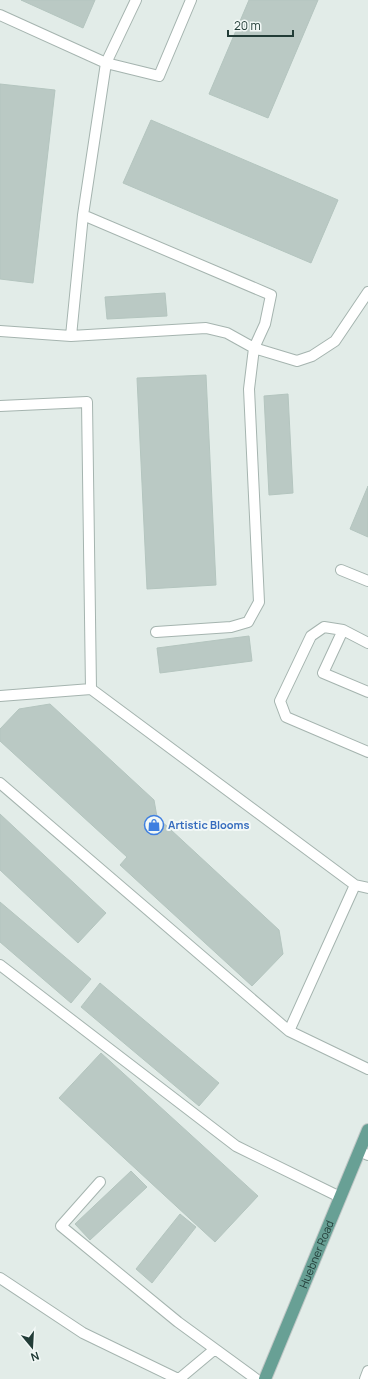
<svg xmlns="http://www.w3.org/2000/svg" width="368" height="1379" font-family="Manrope,sans-serif">
<style>
.building{fill:#bac9c4;stroke:#b4c5bf}
.lines{fill:none;stroke-linecap:round;stroke-linejoin:round}
.lane-casing{stroke:#a5b4af;stroke-width:12}
.primary-casing{stroke:#c1c8c7;stroke-width:14}
.lane{stroke:#fff;stroke-width:10}
.primary{stroke:#68a095;stroke-width:12}
.labels{text-anchor:middle;stroke-width:4;stroke-linejoin:round;paint-order:stroke}
.shop-label{font-size:11px;font-weight:bold;fill:#366cbe;stroke:#f2f8f6;text-anchor:start}
.street-label{font-size:11px;fill:#223c37;stroke:#f2f8f6}
</style>
<rect width="100%" height="100%" fill="#e2ece8"/>
<!-- building -->
<path class="building" d="M21,0H95L83,28Z
M249,0H318L268,118L209,94Z
M0,84L55,90L33,283L0,279Z
M151,120L338,200L311,263L123,183Z
M165,293L167,316L107,319L105,297Z
M206,375L216,585L147,589L137,378Z
M288,394L293,493L269,495L264,396Z
M368,486V537L350,529Z
M249,636L252,661L160,673L157,648Z
M50,704L154,800L157,817L279,930L283,954L252,986L120,865L127,857L0,741V729L19,709Z
M0,814L106,913L78,943L0,870Z
M0,902L91,979L71,1003L0,942Z
M100,983L219,1083L199,1106L81,1007Z
M101,1053L258,1196L215,1242L59,1098Z
M131,1171L147,1187L90,1240L75,1224Z
M180,1214L196,1227L152,1283L136,1269Z"/>
<g class="lines">
<defs>
<path id="lane" d="M0,15L106,63L159,76L191,0
M83,215L271,295L265,324L254,348L249,389L259,602L248,622L231,627L156,632
M0,331L71,336L206,328L227,333L254,348L297,361L312,356L335,341L368,292
M71,336L83,215L106,63L136,0
M0,406L87,402L91,689L355,885L368,888
M341,570L368,581
M343,630L323,673L368,692
M368,643L343,630L324,627L311,636L280,701L286,717L368,752
M0,696L91,689
M0,783L289,1031L368,1069
M0,965L236,1146L340,1197
M289,1031L355,885
M359,1151L368,1155
M100,1182L61,1226L178,1322L256,1379
M0,1278L83,1333L178,1379
M179,1379L215,1349
M365,1379L368,1371"/>
<g id="primary">
<path id="s1" d="M265,1379L368,1130"/>
</g>
</defs>
<!-- lane casing -->
<use href="#lane" class="lane-casing"/>
<!-- primary casing -->
<use href="#primary" class="primary-casing"/>
<!-- lane -->
<use href="#lane" class="lane"/>
<!-- primary -->
<use href="#primary" class="primary"/>
</g>
<!-- icons -->
<defs>
<symbol id="shop-ring" viewBox="-11 -11 22 22"><circle r="9.5" fill="#f2f8f6" stroke="#3f7fe0" stroke-width="1.5"/><path d="M-5-2.5h2.3a2.7 3.5 0 0 1 5.4 0H5L5.5 6h-11ZM-1.5-2.5h3a1.5 2.3 0 0 0-3 0Z" fill="#3f7fe0"/></symbol>
</defs>
<g fill-rule="evenodd">
<use href="#shop-ring" x="143" y="814" width="22" height="22"/>
</g>
<g class="labels">
<!-- shop labels -->
<g class="shop-label">
<text x="168" y="829">Artistic Blooms</text>
</g>
<!-- street labels -->
<g class="street-label">
<text dy="4" stroke="none"><textPath href="#s1" startOffset="135">Huebner Road</textPath></text>
</g>
</g>
<!-- north arrow -->
<g transform="translate(32 1347) rotate(162)" stroke="#f2f8f6" stroke-width="3" paint-order="stroke">
<path d="M0-3L7 15L0 10L-7 15Z" fill="#223c37"/>
<text y="-6" font-size="11" font-weight="bold" text-anchor="middle" fill="#223c37">N</text>
</g>
<!-- scale -->
<path d="M228 30v6h65v-6" fill="none" stroke="#223c37" stroke-width="2"/>
<text x="234" y="30" font-size="12" fill="#223c37" stroke="#f2f8f6" stroke-width="3" paint-order="stroke">20 m</text>
</svg>
